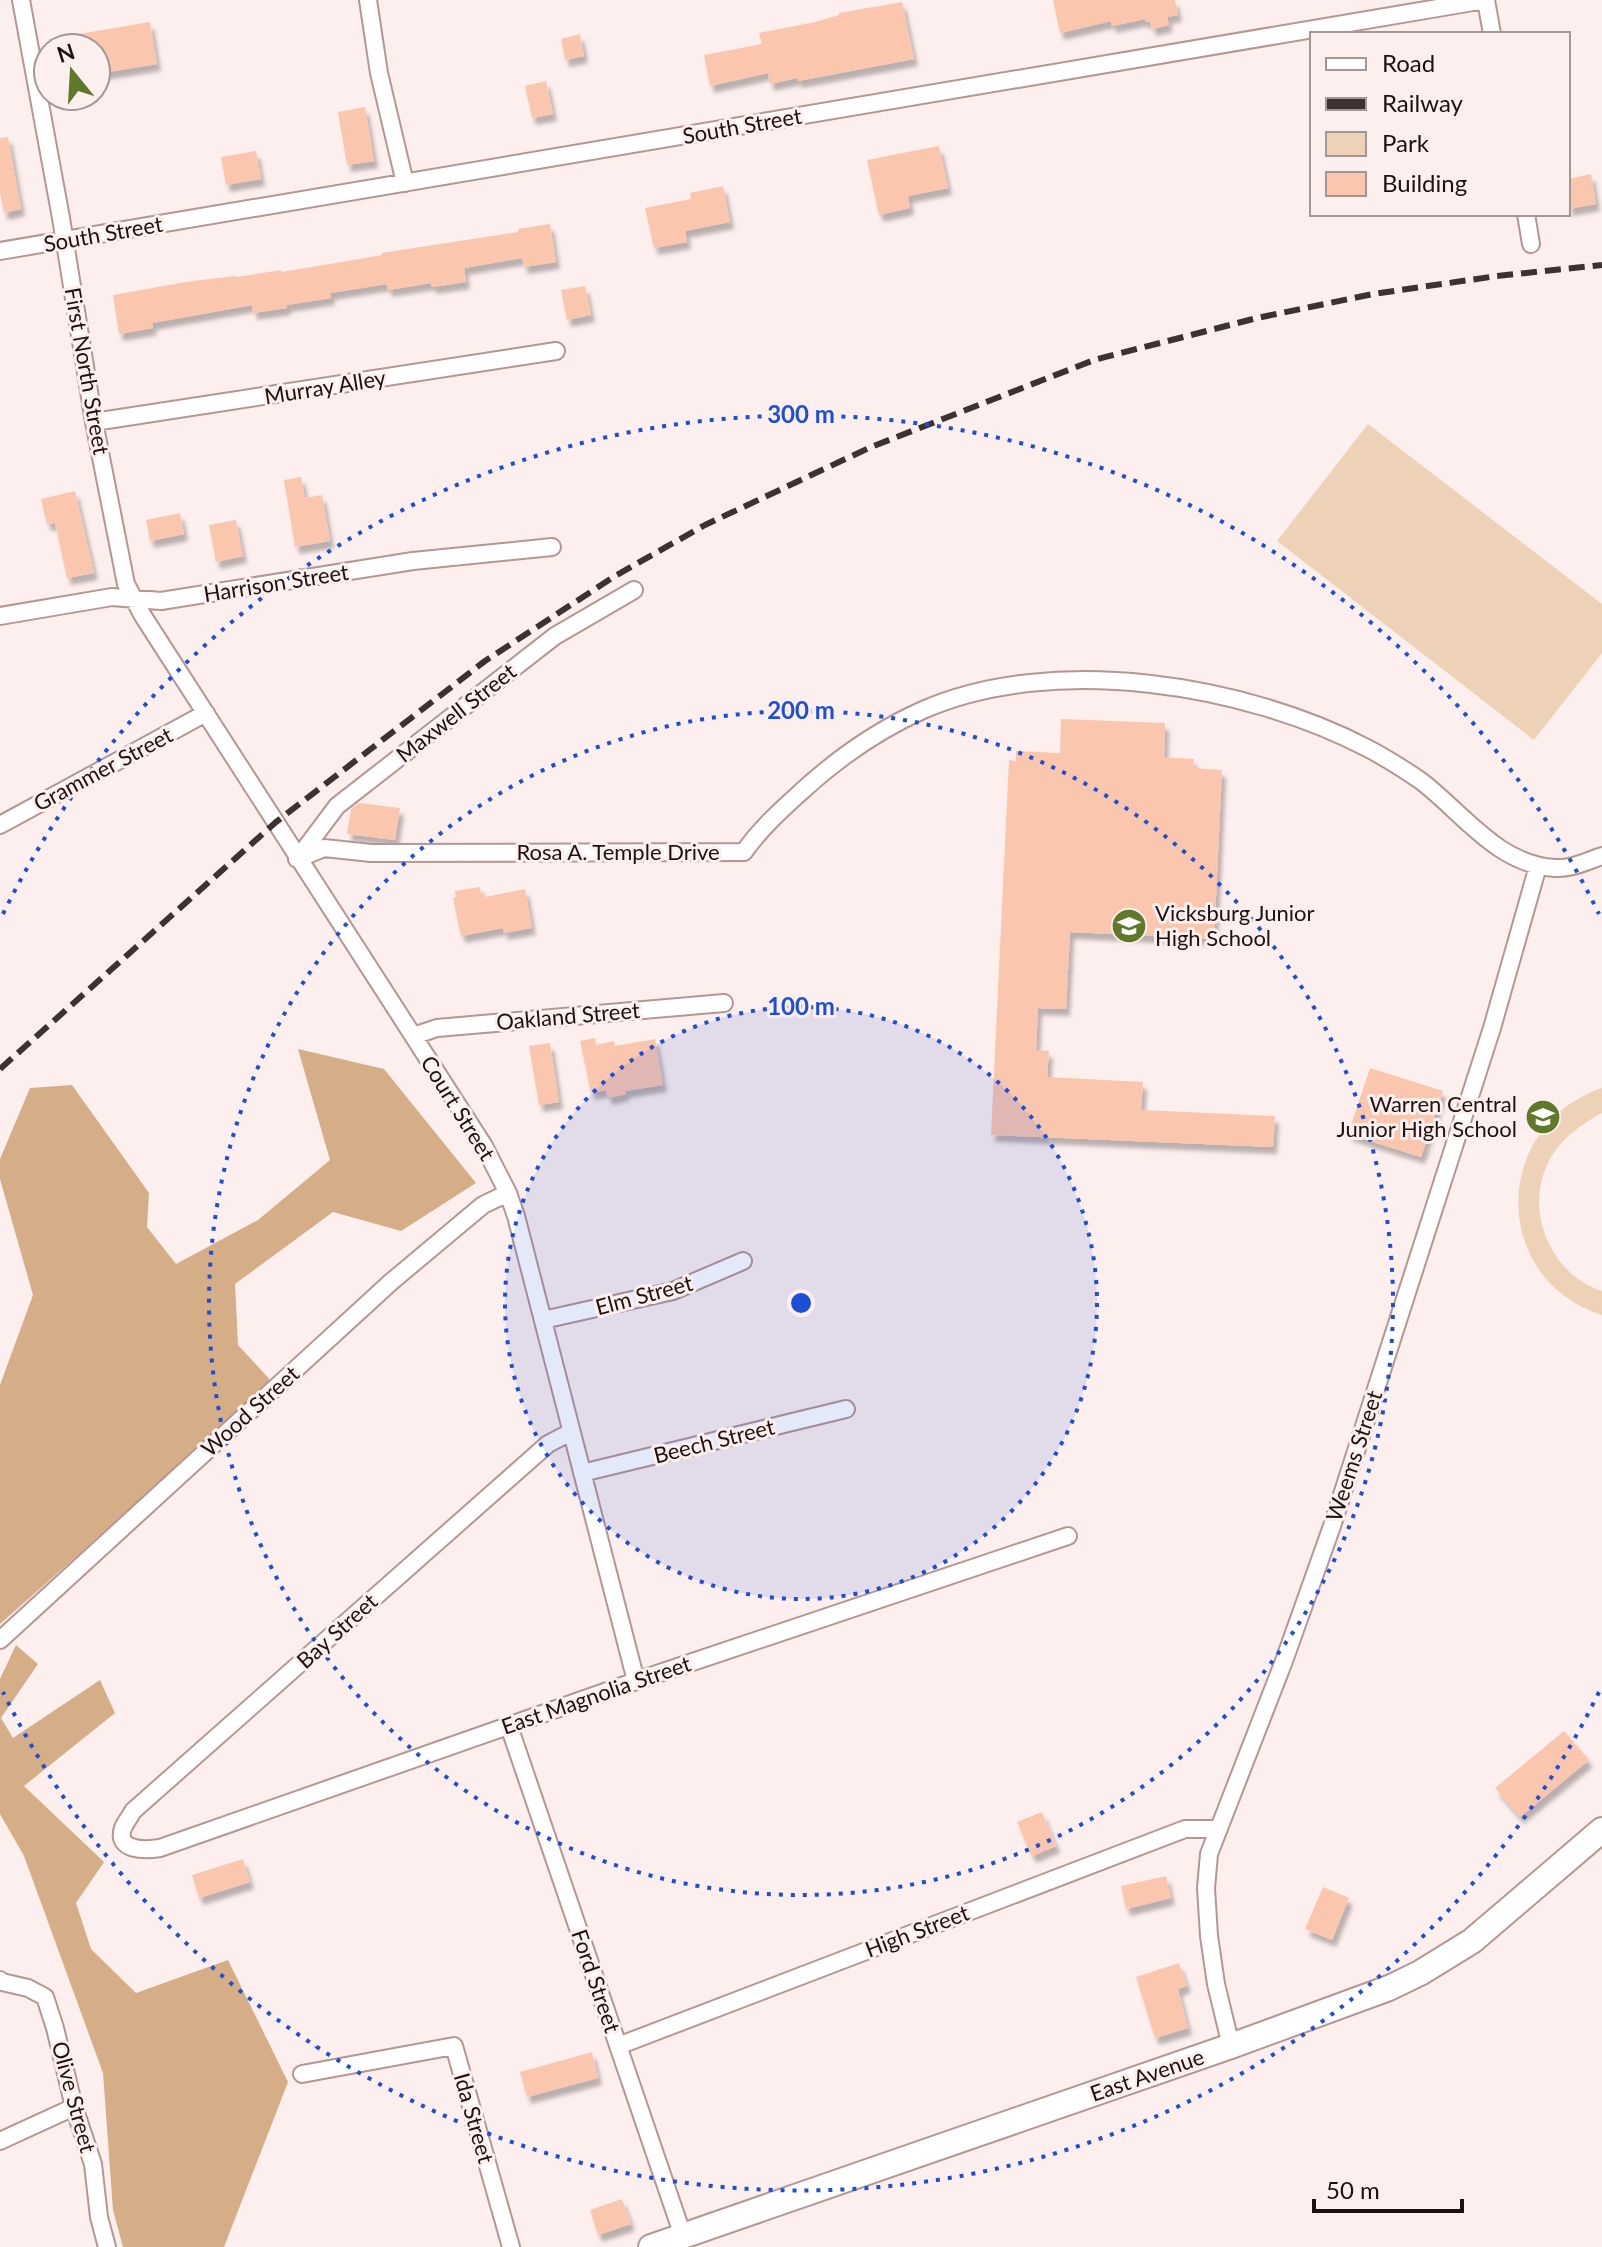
<svg xmlns="http://www.w3.org/2000/svg" width="1602" height="2247" font-family="Lato,sans-serif">
<style>
.green{fill:#edd2b8}
.forest{fill:#d5ad87}
.building{fill:#fbc6ae;filter:url(#shadow)}
.lines{fill:none;stroke-linecap:round;stroke-linejoin:round}
.street-casing{stroke:#b69693;stroke-width:20}
.secondary-casing{stroke:#b69693;stroke-width:28}
.street{stroke:#fff;stroke-width:16}
.secondary{stroke:#fff;stroke-width:24}
.rail{stroke:#3e3231;stroke-width:6;stroke-dasharray:16 8;stroke-linecap:butt}
.ring{fill:none;stroke:#1d4ed8;stroke-width:4;stroke-dasharray:4 8}
.labels{text-anchor:middle;stroke-width:6;stroke-linejoin:round;paint-order:stroke}
.street-label{font-size:22px;fill:#1d1211;stroke:#fdefed}
.poi-label{font-size:22px;fill:#1d1211;stroke:#fdefed;text-anchor:start}
.centre{fill:#1d4ed8;stroke:#fdefed;stroke-width:4}
.ring-label{font-size:24px;text-anchor:middle;font-weight:bold;fill:#1d4ed8;stroke:#fdefed;stroke-width:6;stroke-linejoin:round;paint-order:stroke}
</style>
<defs>
<filter id="shadow"><feDropShadow dx="4" dy="7" stdDeviation="2" flood-color="#0004"/></filter>
</defs>
<rect width="100%" height="100%" fill="#fdefed"/>
<!-- green -->
<path class="green" d="M1368,424L1602,604V653L1534,740L1277,541Z
M1602,1088V1113C1580,1125 1559,1140 1548,1163C1524,1211 1551,1275 1602,1291V1315C1489,1279 1492,1125 1602,1088Z"/>
<!-- forest -->
<path class="forest" d="M298,1049L384,1069L476,1183L401,1231L333,1212L235,1284L238,1345L273,1383L0,1624V1385L33,1295L0,1179V1159L30,1088L72,1085L149,1193L147,1227L176,1264L258,1220L330,1160Z
M16,1645L38,1664L1,1718L13,1738L100,1680L115,1713L24,1786L104,1862L76,1903L91,1949L136,1993L228,1960L288,2082L224,2247H123L113,2210L103,2073L24,1856L0,1814V1679Z"/>
<!-- building -->
<path class="building" d="M1053,0H1175L1178,15L1167,17L1169,25L1152,29L1150,21L1145,22V19L1112,26L1111,21L1060,33Z
M902,2L914,59L798,81L797,78L770,84L768,73L710,86L704,55L762,44L759,33L815,22L839,15V13Z
M150,22L157,64L96,74V48H49V39Z
M580,34L584,56L565,60L561,39Z
M546,81L553,114L532,118L525,86Z
M365,107L374,161L347,165L338,112Z
M8,137L21,209L4,213L0,193V138Z
M939,146L948,188L908,196L910,208L879,215L867,160Z
M256,151L261,179L226,185L221,157Z
M1591,174L1596,204L1568,209V179Z
M723,186L730,222L685,231L687,242L654,248L645,208L691,199L690,193Z
M550,224L556,262L524,267L522,258L464,268L466,282L432,287L431,283L388,290L387,284L330,293L331,298L287,305V308L253,313L252,305L152,323L153,328L119,334L113,295L192,281L236,276L237,277L281,270V272L336,263L382,255V253L518,232V229Z
M585,286L591,315L567,320L561,290Z
M301,477L305,498L322,495L330,541L295,547L284,480Z
M75,491L94,573L67,578L55,523L47,524L41,499Z
M180,513L184,534L150,541L146,520Z
M236,520L243,556L216,562L209,525Z
M1061,719L1165,723L1164,757L1194,759L1193,768L1222,770L1214,939L1070,932L1066,1009L1038,1008L1036,1050L1049,1051L1047,1077L1143,1082L1141,1110L1275,1116L1273,1147L991,1135L1009,760L1016,761V751L1060,753Z
M359,803L400,808L395,840L347,834L351,809Z
M480,887L481,893L484,892L485,897L525,889L532,928L504,933L503,928L461,936L453,898L456,897L455,891Z
M595,1038L596,1045L614,1041L615,1046L655,1039L663,1085L625,1091L626,1094L608,1098L606,1090L591,1093L580,1041Z
M550,1043L559,1102L539,1105L529,1046Z
M1370,1068L1443,1091L1421,1157L1348,1134Z
M1564,1731L1589,1760L1520,1817L1495,1788Z
M1042,1812L1056,1846L1032,1856L1017,1822Z
M243,1859L250,1882L199,1898L192,1875Z
M1166,1876L1171,1898L1126,1909L1121,1886Z
M1323,1887L1349,1898L1332,1940L1305,1929Z
M1179,1963L1187,1986L1178,1989L1188,2028L1155,2038L1136,1977Z
M592,2052L598,2078L527,2097L520,2072Z
M622,2199L631,2224L598,2235L590,2210Z"/>
<g class="lines">
<defs>
<path id="street" d="M21,0L61,218L94,422L126,584L143,616L484,1146L508,1193L516,1216L636,1681
M368,0L379,73L405,183
M1486,0L1492,34
M1526,214L1531,244
M0,251L1485,0
M94,422L556,351
M0,616L112,597L161,601L413,561L552,547
M0,825L206,713
M298,858L337,806L555,636L634,590
M297,859L324,848L371,853L744,852C761,828 781,810 802,791C838,758 878,730 923,710C1053,653 1246,684 1369,749C1386,758 1405,770 1421,781C1463,813 1498,865 1555,868C1572,869 1587,861 1602,856
M413,1036L437,1028L724,1003
M543,1320L673,1291L743,1261
M571,1432L548,1444L133,1811C130,1817 125,1823 123,1828C115,1852 147,1850 160,1848L636,1681L1068,1536
M582,1473L846,1409
M0,1640L391,1282L483,1205L508,1193
M509,1726L683,2236
M0,1980L2,1982L28,1988L45,1997L55,2028L74,2107L93,2164L99,2217L107,2247
M618,2046L1185,1829H1219
M1231,2046L1216,1984L1209,1936L1206,1888L1209,1854L1284,1661L1332,1526L1492,1028L1538,866
M302,2074L454,2046L511,2247
M0,2141L74,2107"/>
<path id="secondary" d="M651,2247L1231,2046L1389,1988L1420,1973L1472,1941L1602,1830"/>
</defs>
<!-- street casing -->
<use href="#street" class="street-casing"/>
<!-- secondary casing -->
<use href="#secondary" class="secondary-casing"/>
<!-- street -->
<use href="#street" class="street"/>
<!-- secondary -->
<use href="#secondary" class="secondary"/>
<!-- rail -->
<path class="rail" d="M0,1069L276,822L485,661L615,576L705,525L871,447L1094,360L1257,318L1373,294L1497,276L1602,265"/>
</g>
<!-- distance rings -->
<circle cx="801" cy="1303" r="296" fill="#1d4ed8" fill-opacity=".12"/>
<g class="ring">
<circle cx="801" cy="1303" r="296"/>
<circle cx="801" cy="1303" r="592"/>
<path d="M1599 1692A888 888 0 0 1 3 1692M3 914A888 888 0 0 1 1599 914"/>
</g>
<!-- icons -->
<defs>
<symbol id="school-disc" viewBox="-11 -11 22 22"><circle r="9.5" fill="#60782a" stroke="#fdefed"/><path d="M0-5L7-2L0 1L-7-2ZM-4 1L0 2.5L4 1V4Q0 6-4 4Z" fill="#fff"/></symbol>
</defs>
<g fill-rule="evenodd">
<use href="#school-disc" x="1109" y="906" width="40" height="40"/>
<use href="#school-disc" x="1523" y="1097" width="40" height="40"/>
</g>
<g class="labels">
<!-- street labels -->
<g class="street-label">
<text transform="translate(742 126) rotate(-10)" y="8">South Street</text>
<text transform="translate(103 234) rotate(-10)" y="8">South Street</text>
<text transform="translate(87 371) rotate(80)" y="8">First North Street</text>
<text transform="translate(325 387) rotate(-9)" y="8">Murray Alley</text>
<text transform="translate(276 583) rotate(-9)" y="8">Harrison Street</text>
<text transform="translate(456 713) rotate(-38)" y="8">Maxwell Street</text>
<text transform="translate(103 769) rotate(-28)" y="8">Grammer Street</text>
<text x="618" y="860">Rosa A. Temple Drive</text>
<text transform="translate(568 1016) rotate(-5)" y="8">Oakland Street</text>
<text transform="translate(458 1108) rotate(58)" y="8">Court Street</text>
<text transform="translate(644 1295) rotate(-15)" y="8">Elm Street</text>
<text transform="translate(250 1411) rotate(-42)" y="8">Wood Street</text>
<text transform="translate(714 1441) rotate(-14)" y="8">Beech Street</text>
<text transform="translate(1354 1456) rotate(-72)" y="8">Weems Street</text>
<text transform="translate(337 1631) rotate(-42)" y="8">Bay Street</text>
<text transform="translate(596 1695) rotate(-19)" y="8">East Magnolia Street</text>
<text transform="translate(917 1931) rotate(-21)" y="8">High Street</text>
<text transform="translate(596 1981) rotate(71)" y="8">Ford Street</text>
<text transform="translate(1147 2075) rotate(-19)" y="8">East Avenue</text>
<text transform="translate(74 2097) rotate(75)" y="8">Olive Street</text>
<text transform="translate(474 2118) rotate(74)" y="8">Ida Street</text>
</g>
<!-- poi labels -->
<g class="poi-label">
<text x="1155" y="921">Vicksburg Junior<tspan x="1155" dy="25">High School</tspan></text>
<text x="1517" y="1112" text-anchor="end">Warren Central<tspan x="1517" dy="25">Junior High School</tspan></text>
</g>
</g>
<circle cx="801" cy="1303" r="12" class="centre"/>
<g class="ring-label">
<text x="801" y="423">300 m</text>
<text x="801" y="719">200 m</text>
<text x="801" y="1015">100 m</text>
</g>
<!-- legend -->
<rect x="1310" y="32" width="260" height="184" fill="#fdefed" stroke="#a39795" stroke-width="2"/>
<rect x="1326" y="58" width="40" height="12" fill="#ffffff" stroke="#a39795" stroke-width="2"/>
<text x="1382" y="72" font-size="24" fill="#1d1211">Road</text>
<rect x="1326" y="98" width="40" height="12" fill="#3e3231" stroke="#a39795" stroke-width="2"/>
<text x="1382" y="112" font-size="24" fill="#1d1211">Railway</text>
<rect x="1326" y="132" width="40" height="24" fill="#edd2b8" stroke="#a39795" stroke-width="2"/>
<text x="1382" y="152" font-size="24" fill="#1d1211">Park</text>
<rect x="1326" y="172" width="40" height="24" fill="#fbc6ae" stroke="#a39795" stroke-width="2"/>
<text x="1382" y="192" font-size="24" fill="#1d1211">Building</text>
<!-- north arrow -->
<g transform="translate(72 72) rotate(342)"><circle r="38" fill="#fdefed" stroke="#a39795" stroke-width="2"/>
<path d="M0-6L14 30L0 20L-14 30Z" fill="#60782a"/>
<text y="-12" font-size="22" font-weight="bold" text-anchor="middle" fill="#1d1211">N</text>
</g>
<!-- scale -->
<path d="M1314 2199v12h148v-12" fill="none" stroke="#1d1211" stroke-width="4"/>
<text x="1326" y="2199" font-size="24" fill="#1d1211" stroke="#fdefed" stroke-width="6" paint-order="stroke">50 m</text>
</svg>
